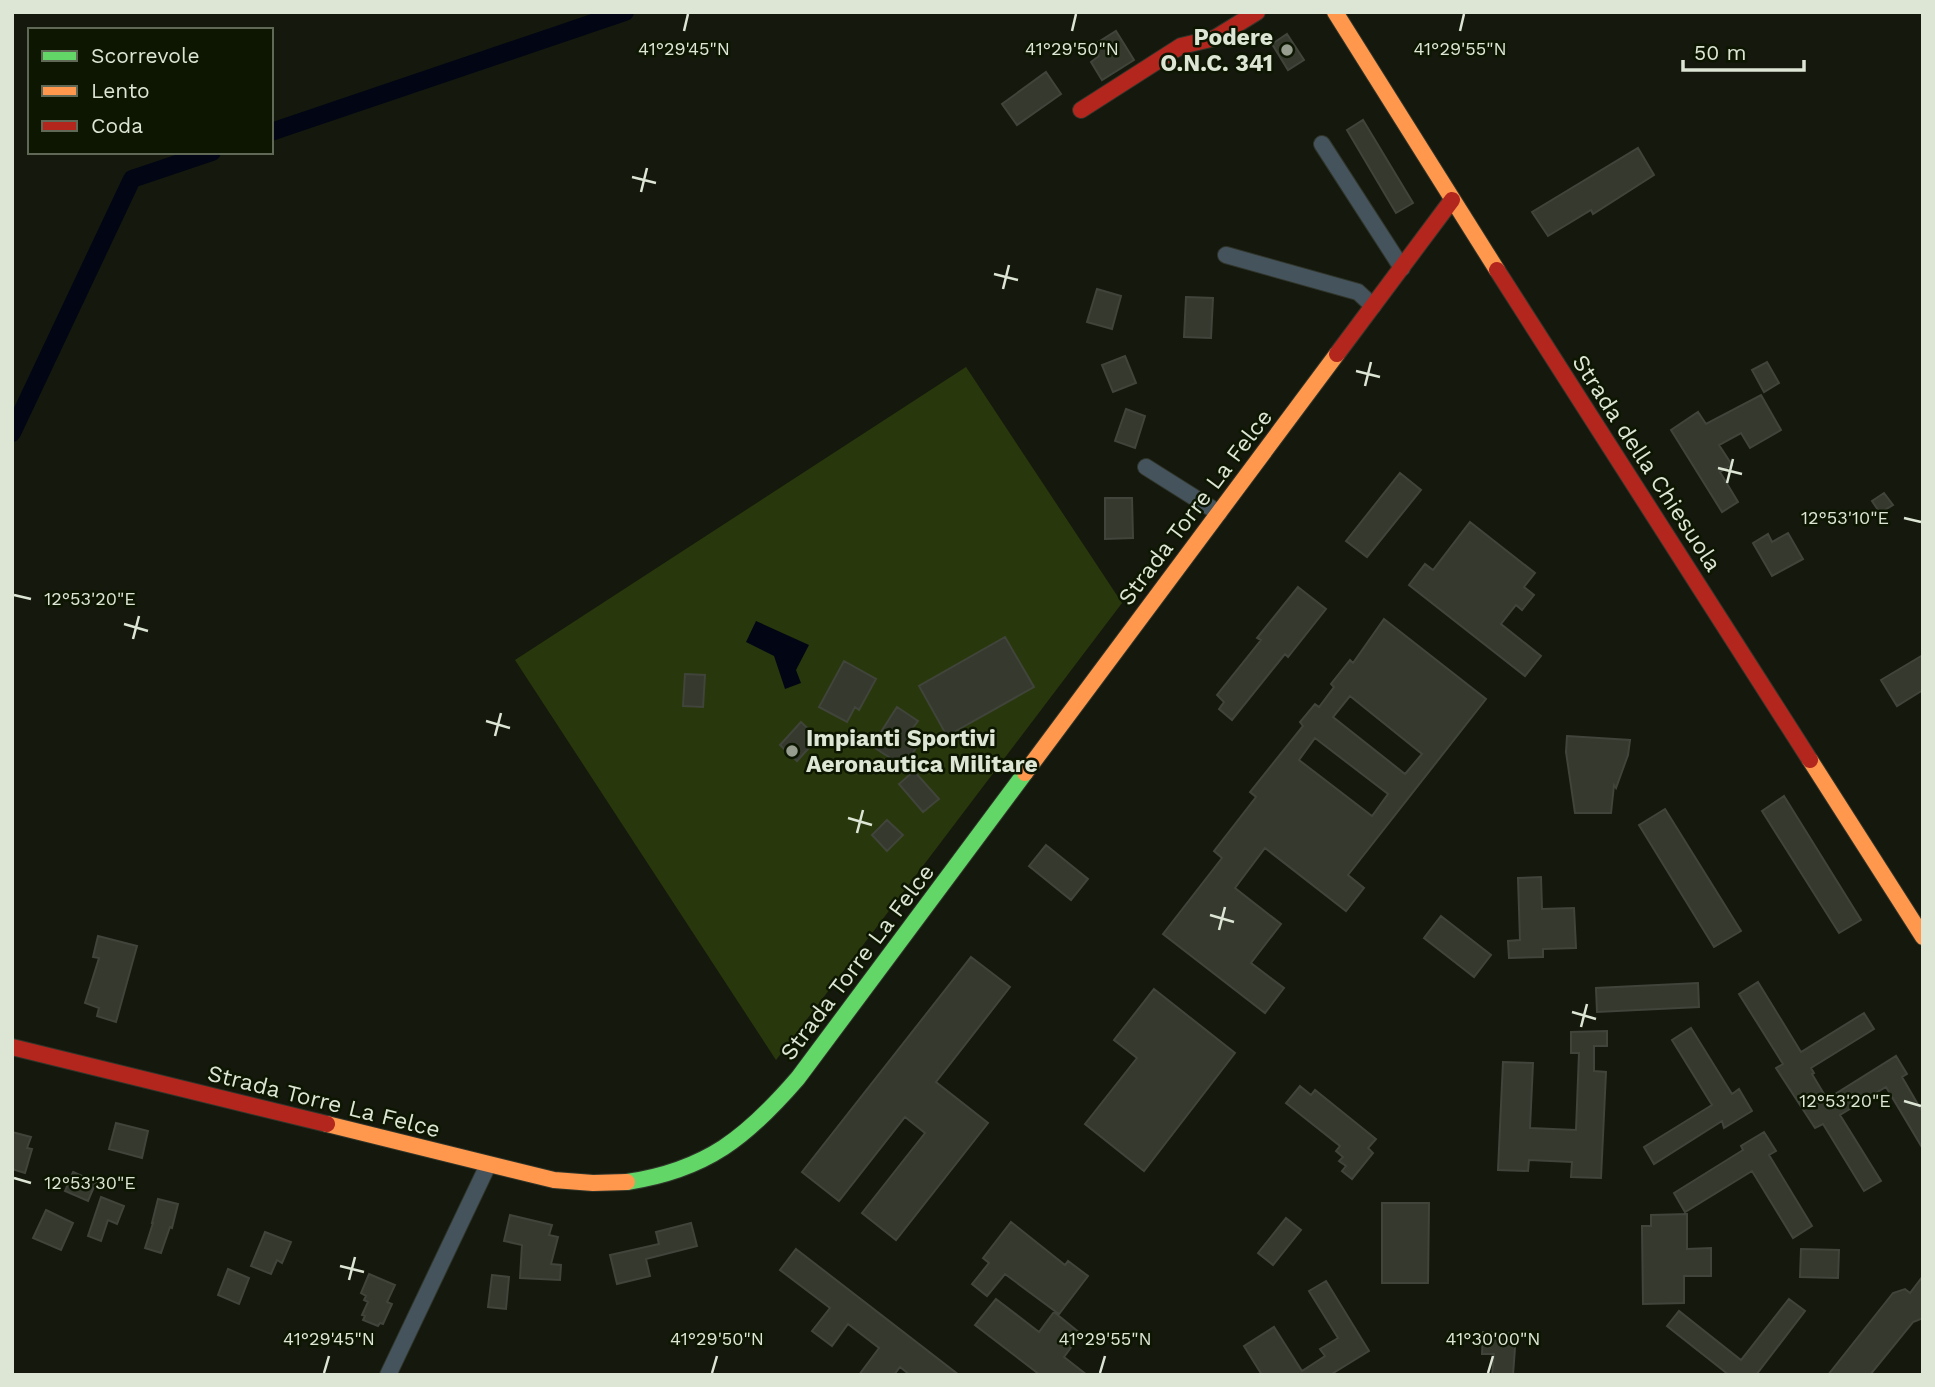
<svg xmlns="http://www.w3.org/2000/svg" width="1935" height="1387" font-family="'Work Sans',sans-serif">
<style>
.green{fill:#29380c}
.water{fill:#020614}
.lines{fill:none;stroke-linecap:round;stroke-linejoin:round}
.canal{stroke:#020614;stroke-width:18}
.building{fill:#35392e;stroke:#40443a;stroke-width:2;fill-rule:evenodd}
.street-casing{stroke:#30352a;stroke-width:18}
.fast-casing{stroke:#30352a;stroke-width:18}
.slow-casing{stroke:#30352a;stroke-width:18}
.jam-casing{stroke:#30352a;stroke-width:18}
.street{stroke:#45535d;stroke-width:16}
.fast{stroke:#63d668;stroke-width:16}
.slow{stroke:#ff974d;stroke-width:16}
.jam{stroke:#b3261e;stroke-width:16}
.ticks{fill:none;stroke:#dde5d5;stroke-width:2.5}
.poi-dot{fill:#979e8f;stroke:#0d1601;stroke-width:2.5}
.labels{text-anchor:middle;stroke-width:5;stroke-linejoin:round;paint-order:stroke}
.poi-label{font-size:23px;font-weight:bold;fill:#dde5d5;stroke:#0d1601;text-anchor:end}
.street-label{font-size:23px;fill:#dde5d5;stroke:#0d1601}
.ticks-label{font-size:18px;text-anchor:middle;fill:#dde5d5;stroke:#0d1601;stroke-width:5;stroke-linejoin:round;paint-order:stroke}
</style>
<rect width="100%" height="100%" fill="#15190d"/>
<!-- green -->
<path class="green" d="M966,367L1122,603L776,1060L515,660Z"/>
<!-- water -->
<path class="water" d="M756,621L809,645L796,670L801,683L785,689L774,656L746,642Z"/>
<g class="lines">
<!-- canal -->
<path class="canal" d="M271,132L625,12
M12,433L132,179L212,152"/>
</g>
<!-- building -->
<path class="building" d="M1116,31L1134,60L1102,80L1091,62L1099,56L1092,46Z
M1287,34L1304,60L1288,70L1272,44Z
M1046,72L1061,94L1017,125L1002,104Z
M1363,120L1413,203L1396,213L1347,130Z
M1638,148L1654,175L1593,214L1591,210L1548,236L1532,212Z
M1097,289L1121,296L1112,329L1087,322Z
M1186,297L1213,298L1211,338L1184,337Z
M1125,356L1136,383L1113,392L1102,365Z
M1767,362L1779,383L1764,392L1752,370Z
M1761,395L1781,430L1750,448L1741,433L1719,445L1732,465L1720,472L1738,502L1722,512L1671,430L1698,412L1706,424Z
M1126,409L1145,416L1135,448L1115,441Z
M1400,473L1421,490L1367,557L1346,541Z
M1884,493L1893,505L1880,513L1872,501Z
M1105,498H1132L1133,538L1105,539Z
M1470,522L1535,573L1524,587L1534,595L1522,610L1516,605L1501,624L1541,656L1525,676L1409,585L1425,564L1433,570Z
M1788,533L1803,559L1772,576L1753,543L1768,534L1772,542Z
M1298,587L1326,609L1288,657L1285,654L1232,720L1219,709L1224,702L1217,695L1261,640L1257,638Z
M1384,619L1486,699L1348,875L1364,888L1346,911L1265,848L1235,888L1281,924L1251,963L1284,988L1265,1013L1163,934L1222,858L1214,851L1256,797L1250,792L1303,726L1300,722L1315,704L1319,707L1334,687L1331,684L1350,660L1353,663ZM1350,696L1422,754L1405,774L1333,717ZM1315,738L1388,794L1372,816L1299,760Z
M1005,637L1034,687L947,736L919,686Z
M1923,655V690L1897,706L1881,680Z
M844,661L876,679L859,710L855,707L847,722L819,707Z
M685,674L705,675L703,707L683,706Z
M897,707L918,721L909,733L921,740L904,767L872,746Z
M801,722L818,738L797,761L780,745Z
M1567,736L1630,740L1628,755L1616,788L1614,785L1611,813H1575L1566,752Z
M914,771L939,799L923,812L899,784Z
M1784,796L1861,920L1839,933L1762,811Z
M1665,809L1741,931L1714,947L1639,825Z
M887,820L903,835L887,851L872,835Z
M1046,845L1088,879L1071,900L1029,866Z
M1541,877L1542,909L1574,908L1576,948L1543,949V957L1509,958L1508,941L1520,940L1518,878Z
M1441,916L1491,955L1474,977L1424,938Z
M98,936L137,946L116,1022L97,1016L99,1008L85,1003L99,958L93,957Z
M971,957L1010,987L936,1082L988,1123L896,1240L862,1213L925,1133L905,1117L839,1201L802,1172Z
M1758,982L1801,1052L1864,1013L1874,1029L1811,1068L1814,1073L1812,1074L1827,1099L1896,1056L1907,1074L1902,1077L1923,1113V1149L1886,1087L1840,1115L1881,1181L1864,1191L1823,1124L1815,1128L1776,1068L1783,1064L1739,994Z
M1698,983L1699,1007L1597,1012L1596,988Z
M1154,989L1235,1053L1144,1171L1085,1124L1137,1058L1114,1040Z
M1691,1028L1732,1094L1739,1089L1752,1111L1724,1128L1722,1121L1654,1164L1644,1147L1712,1105L1672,1040Z
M1607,1031V1046H1594V1071L1606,1072L1601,1178L1571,1177L1572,1162L1529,1160L1528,1171L1498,1170L1503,1062L1533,1063L1530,1128L1576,1130L1579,1053H1571V1032Z
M1300,1086L1311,1095L1315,1090L1376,1139L1368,1148L1373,1153L1352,1179L1342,1171L1346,1166L1339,1161L1343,1157L1336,1151L1340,1146L1286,1103Z
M116,1123L148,1131L142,1158L109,1149Z
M12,1132L31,1137L27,1148L32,1149L25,1173L12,1169Z
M1764,1132L1776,1151L1769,1155L1812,1226L1793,1238L1752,1171L1685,1212L1674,1193L1743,1150L1741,1146Z
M73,1172L96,1182L88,1201L65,1191Z
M101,1197L124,1206L117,1224L108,1220L101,1241L88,1236Z
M158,1199L178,1204L172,1228L170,1227L161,1253L145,1248L153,1223H152Z
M1382,1203H1429L1428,1283H1382Z
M46,1210L73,1223L61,1250L33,1238Z
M1687,1214V1249L1711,1248V1276H1684V1303L1643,1304L1642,1226H1651V1215Z
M510,1215L552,1225L549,1235L558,1237L551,1264L561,1265L560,1280L520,1278L522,1245L504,1241Z
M1286,1218L1301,1230L1273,1265L1258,1253Z
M1011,1222L1065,1265L1068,1261L1088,1276L1059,1314L1005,1274L987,1296L972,1284L989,1263L983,1258Z
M691,1223L697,1246L646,1259L650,1276L617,1284L610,1255L659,1244L656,1232Z
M265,1232L291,1242L282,1263L277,1260L271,1274L251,1266Z
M796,1249L959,1375H910L900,1367L894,1375H859L879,1348L848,1324L832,1346L812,1331L830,1308L780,1270Z
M1801,1249L1839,1250L1838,1278L1800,1277Z
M228,1269L249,1278L239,1304L218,1295Z
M369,1274L395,1285L387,1302L392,1304L383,1324L380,1323L378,1326L363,1320L365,1316L362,1315L368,1302L364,1300L366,1296L361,1293Z
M492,1275L509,1277L506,1309L488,1307Z
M1923,1276V1318L1913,1322L1870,1375H1828L1893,1293L1905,1289L1910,1293Z
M1326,1281L1369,1351L1330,1375H1262L1244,1346L1274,1327L1302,1371L1325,1356L1320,1349L1338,1338L1309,1291Z
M996,1299L1039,1332L1054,1312L1081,1334L1064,1357L1087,1375H1040L975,1325Z
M1789,1299L1805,1311L1756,1375H1729L1667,1326L1679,1311L1741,1360Z
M1483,1332L1516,1334L1513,1375H1492L1494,1354H1482Z"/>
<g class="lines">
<defs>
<path id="street" d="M1322,144L1402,268
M1226,255L1358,292L1373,306
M1146,467L1219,513
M388,1375L488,1165"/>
<path id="fast" d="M627,1182C707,1170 747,1137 798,1078L1025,773"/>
<path id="slow" d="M1335,12L1497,270
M1810,760L1923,937
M1025,773L1337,354
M327,1124L554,1180L593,1183L627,1182"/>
<path id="jam" d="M1081,110L1181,46L1215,38L1257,12
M1497,270L1810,760
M1337,354L1452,200
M12,1047L327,1124"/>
</defs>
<!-- street casing -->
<use href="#street" class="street-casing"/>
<!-- fast casing -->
<use href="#fast" class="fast-casing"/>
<!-- slow casing -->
<use href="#slow" class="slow-casing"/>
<!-- jam casing -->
<use href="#jam" class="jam-casing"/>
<!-- street -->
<use href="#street" class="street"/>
<!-- fast -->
<use href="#fast" class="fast"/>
<!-- slow -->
<use href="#slow" class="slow"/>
<!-- jam -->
<use href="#jam" class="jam"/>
</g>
<!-- ticks -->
<path class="ticks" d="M684,31L688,14M1072,31L1076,14M1460,31L1464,14M632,177L656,183M641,192L647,168M994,274L1018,280M1003,289L1009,265M1356,371L1380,377M1365,386L1371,362M1718,468L1742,474M1727,483L1733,459M1904,518L1921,522M14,595L31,599M124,624L148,631M133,639L139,616M486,721L510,728M495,736L501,713M848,818L872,825M857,833L863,810M1210,915L1234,922M1219,930L1225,907M1572,1012L1596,1019M1581,1027L1587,1004M1904,1101L1921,1106M14,1178L31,1183M340,1266L364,1272M349,1280L355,1257M324,1373L329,1356M712,1373L717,1356M1100,1373L1105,1356M1488,1373L1493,1356"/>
<!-- markers -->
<g class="poi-dot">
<circle cx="1287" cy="50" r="7"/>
<circle cx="792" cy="751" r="7"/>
</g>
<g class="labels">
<!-- poi labels -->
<g class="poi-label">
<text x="1273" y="45">Podere<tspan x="1273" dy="26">O.N.C. 341</tspan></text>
<text x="806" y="746" text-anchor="start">Impianti Sportivi<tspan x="806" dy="26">Aeronautica Militare</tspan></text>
</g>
<!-- street labels -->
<g class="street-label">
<text transform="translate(1647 463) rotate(57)" y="8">Strada della Chiesuola</text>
<text transform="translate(1195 507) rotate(-53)" y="8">Strada Torre La Felce</text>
<text transform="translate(857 962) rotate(-53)" y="8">Strada Torre La Felce</text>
<text transform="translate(324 1101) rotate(14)" y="8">Strada Torre La Felce</text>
</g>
</g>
<g class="ticks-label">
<text x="684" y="55">41°29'45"N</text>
<text x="1072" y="55">41°29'50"N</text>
<text x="1460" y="55">41°29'55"N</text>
<text x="1845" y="524">12°53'10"E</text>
<text x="90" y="605">12°53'20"E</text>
<text x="1845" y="1107">12°53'20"E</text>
<text x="90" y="1189">12°53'30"E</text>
<text x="329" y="1345">41°29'45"N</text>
<text x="717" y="1345">41°29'50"N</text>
<text x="1105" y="1345">41°29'55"N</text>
<text x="1493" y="1345">41°30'00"N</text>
</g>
<!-- border -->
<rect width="1935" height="1387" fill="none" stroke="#dde5d5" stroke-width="28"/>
<!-- legend -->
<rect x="28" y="28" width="245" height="126" fill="#0d1601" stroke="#606956" stroke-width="2"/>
<rect x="42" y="51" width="35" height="10" fill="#63d668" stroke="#606956" stroke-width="2"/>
<text x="91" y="63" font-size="21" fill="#dde5d5">Scorrevole</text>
<rect x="42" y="86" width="35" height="10" fill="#ff974d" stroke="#606956" stroke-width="2"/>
<text x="91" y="98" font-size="21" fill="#dde5d5">Lento</text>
<rect x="42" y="121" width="35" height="10" fill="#b3261e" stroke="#606956" stroke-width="2"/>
<text x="91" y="133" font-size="21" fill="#dde5d5">Coda</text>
<!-- scale -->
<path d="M1683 60v10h121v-10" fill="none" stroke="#dde5d5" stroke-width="3.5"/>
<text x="1694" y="60" font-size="21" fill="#dde5d5" stroke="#0d1601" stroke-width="5" paint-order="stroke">50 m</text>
</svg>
